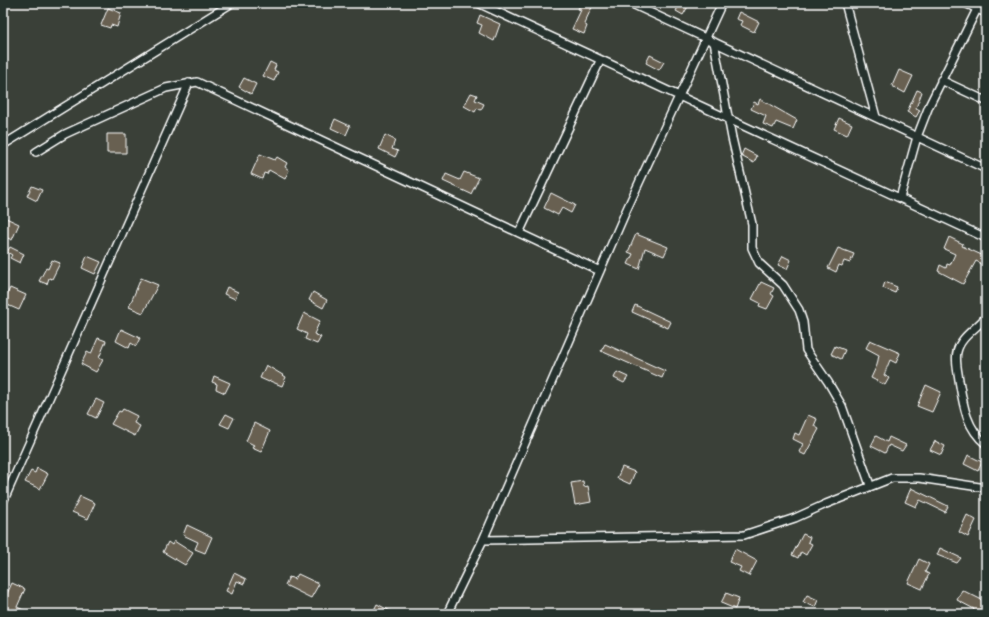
<svg xmlns="http://www.w3.org/2000/svg" width="989" height="617" font-family="Dekko,sans-serif">
<style>
.building{fill:#686051;stroke:#fff}
.lines{fill:none;stroke-linecap:round;stroke-linejoin:round}
.minor-casing{stroke:#fff;stroke-width:10}
.minor{stroke:#26332d;stroke-width:7}
</style>
<rect width="100%" height="100%" fill="#3a4038"/>
<filter id="ink" filterUnits="userSpaceOnUse"><feTurbulence type="fractalNoise" baseFrequency=".025" numOctaves="2"/><feDisplacementMap in="SourceGraphic" scale="8" xChannelSelector="R" yChannelSelector="G"/><feConvolveMatrix kernelMatrix="1 2 1 2 8 2 1 2 1" color-interpolation-filters="sRGB"/></filter>
<g filter="url(#ink)">
<!-- building -->
<path class="building" d="M581,3L593,5L584,24L587,26L584,34L572,29L581,10L578,9Z
M680,3H690L683,15L676,11Z
M108,8L121,13L117,27L111,25L110,28L101,25Z
M739,12L759,22L754,32L740,25L742,21L736,19Z
M480,15L500,24L494,41L479,33L482,25L477,23Z
M650,55L664,62L659,70L646,63Z
M270,62L276,65L274,70L278,72L274,81L263,76Z
M899,70L913,76L905,93L892,86Z
M244,78L256,84L251,94L239,87Z
M917,90L922,92L916,108L920,110L916,117L907,112Z
M471,93L477,95L475,100L484,104L481,110L477,108L475,112L464,106Z
M760,99L797,120L793,129L776,122L773,128L763,124L766,116L751,109L754,102L758,104Z
M839,118L852,124L847,135L834,129Z
M335,119L350,126L346,135L331,128Z
M107,134H126V153H107Z
M385,135L395,140L392,149L398,151L395,157L379,149Z
M744,149L757,156L754,163L741,156Z
M260,154L275,160L277,157L287,163L285,167L289,170L285,179L269,170L267,174L264,173L262,179L251,174Z
M464,172L479,178L471,194L443,181L446,174L460,180Z
M32,186L42,190L37,201L27,196Z
M551,193L575,205L571,213L562,208L558,215L544,208Z
M6,218L19,224L12,240L3,236V224Z
M636,234L668,247L664,256L645,248L639,269L628,264L633,254L628,252Z
M949,237L963,244L962,246L986,257V266L976,261L963,284L938,271L940,265L946,268L947,264L950,265L955,254L944,249Z
M10,247L24,254L20,263L10,258L12,255L7,252Z
M838,248L854,254L850,263L844,261L842,266L839,265L836,272L828,268Z
M87,256L101,262L95,274L82,268Z
M783,256L791,260L787,269L778,265Z
M52,260L60,263L52,279L49,278L47,284L39,281L46,268L48,269Z
M141,278L158,285L143,313L129,307Z
M761,282L774,288L771,294L774,296L767,309L759,306L760,303L752,299Z
M885,282L897,287L895,293L883,288Z
M227,287L238,292L235,299L224,294Z
M10,288L26,295L19,310L3,303Z
M313,292L327,300L323,308L309,300Z
M635,305L671,322L668,328L632,312Z
M304,313L320,321L314,334L321,337L317,344L305,339L307,334L297,329Z
M121,329L140,338L136,346L131,343L129,348L116,341Z
M98,338L106,341L99,358L103,360L96,372L81,364L87,352L91,354Z
M870,340L900,353L896,363L890,360L884,375L889,378L885,385L871,378L877,365L879,355L866,348Z
M605,344L665,371L662,378L601,351Z
M835,346L845,350L841,359L831,354Z
M266,365L286,377L282,386L270,381L269,382L260,378Z
M617,372L628,377L624,383L614,378Z
M214,376L230,383L225,393L216,389L217,384L212,382Z
M926,385L941,392L932,412L917,406Z
M96,399L104,403L96,418L88,414Z
M123,409L137,416L134,423L140,426L135,436L111,424L119,411L121,412Z
M226,414L234,418L229,428L220,424Z
M808,415L817,419L814,426L819,429L805,455L799,452L803,444L793,439L795,433L799,435Z
M254,423L270,431L261,452L252,448L254,445L246,441Z
M876,436L887,442L889,437L906,445L902,451L889,445L885,453L871,446Z
M935,441L945,446L941,455L930,450Z
M968,455L982,462L978,471L964,464Z
M622,467L635,472L630,484L617,478Z
M37,468L48,474L40,489L25,482L31,471L35,473Z
M583,481L584,487L588,486L591,502L575,505L571,483Z
M911,488L948,506L945,512L920,500L916,507L905,502Z
M80,496L95,503L88,519L72,512Z
M967,515L976,520L968,537L959,532Z
M187,525L212,537L205,553L195,549L198,542L183,535Z
M803,534L810,537L808,542L812,544L806,555L801,552L798,558L792,555Z
M174,541L193,553L185,565L163,552L168,542L172,545Z
M940,548L961,558L957,563L937,555Z
M735,549L757,561L749,576L739,571L741,567L729,562Z
M919,559L929,564L925,572L929,574L922,589L908,583Z
M234,573L246,579L244,584L237,581L232,594L226,591Z
M298,574L319,584L311,598L285,585L289,577L295,579Z
M12,583L25,589L17,607L32,614H15L3,609V597L5,598Z
M962,590L986,602V614L973,611L974,609L957,600Z
M726,593L739,598L735,609L721,603Z
M807,595L818,600L815,607L803,602Z
M377,604L396,614H372Z"/>
<g class="lines">
<defs>
<path id="minor" d="M478,3L986,238
M630,3L986,169
M845,3L876,117
M965,3L986,13
M714,42L732,138L752,224V248L759,263L783,285L799,310L803,322L806,350L828,382L842,406L870,485
M941,80L986,101
M3,145L232,3
M36,152L65,134L166,88L197,82L600,271
M900,198L917,137L929,106L980,3
M519,233L600,61
M986,317C977,328 960,337 957,352C955,360 958,372 959,380C963,404 966,428 986,444
M3,502L189,83
M483,540L744,535L795,518L826,504L892,478H919L986,488
M447,614L483,540L626,211L722,3"/>
</defs>
<!-- minor casing -->
<use href="#minor" class="minor-casing"/>
<!-- minor -->
<use href="#minor" class="minor"/>
</g>
</g>
<!-- margin -->
<rect width="989" height="617" fill="none" stroke="#26332d" stroke-width="16"/>
<rect x="8" y="8" width="973" height="601" fill="none" stroke="#fff" stroke-width="1.5" filter="url(#ink)"/>
</svg>
